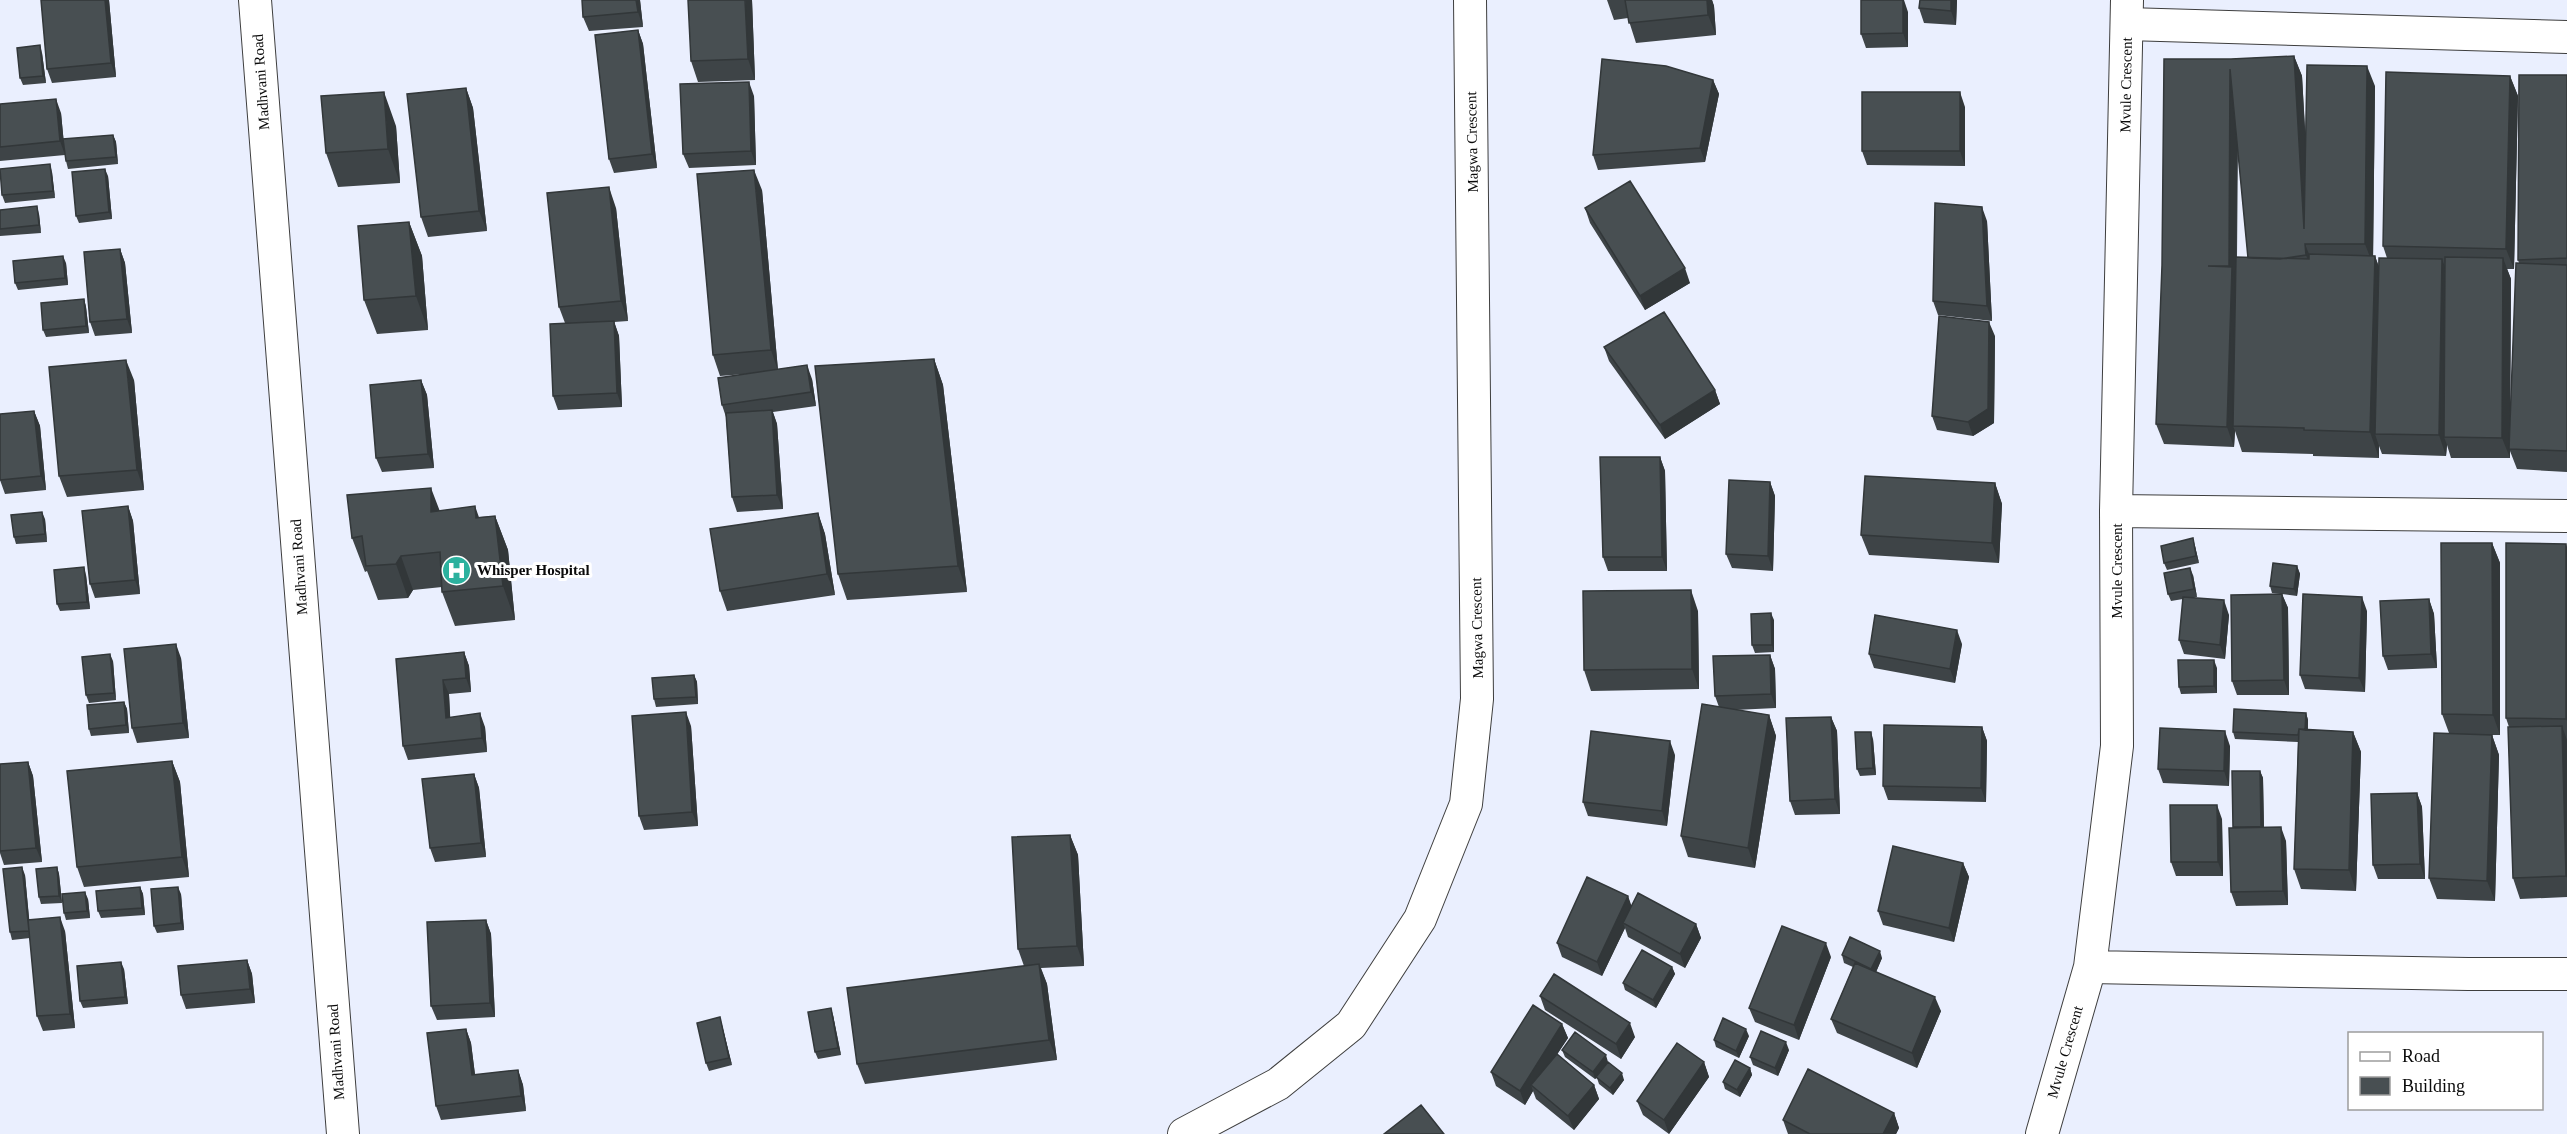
<svg xmlns="http://www.w3.org/2000/svg" width="2567" height="1134" font-family="'Times New Roman',serif">
<style>
.lines{fill:none;stroke-linecap:round;stroke-linejoin:round}
.street-casing{stroke:#3e3e3e;stroke-width:34}
.street{stroke:#fff;stroke-width:32}
.wall{fill:#3e4447;fill-rule:evenodd}
.shaded-wall{fill:#323739}
.building{fill:#484f52;stroke:#323739;stroke-width:1.5}
.labels{text-anchor:middle;stroke-width:6;stroke-linejoin:round;paint-order:stroke}
.street-label{font-size:15px;fill:#0b0b0b;stroke:#fff}
.poi-label{font-size:15px;font-weight:bold;fill:#0b0b0b;stroke:#fff;text-anchor:start}
</style>
<rect width="100%" height="100%" fill="#eaeffe"/>
<g class="lines">
<defs>
<path id="street" d="M255,0L343,1134
M2127,24L2567,37
M2116,511L2567,516
M2090,967L2468,974H2567
M1184,1134L1278,1084L1351,1025L1420,919L1466,804L1477,699L1470,0
M2042,1134L2090,967L2117,746L2116,511L2127,0"/>
</defs>
<!-- street casing -->
<use href="#street" class="street-casing"/>
<!-- street -->
<use href="#street" class="street"/>
</g>
<!-- wall -->
<path class="wall" d="M41,0H109L116,77L52,83L47,69Z
M640,0L643,27L589,31L583,17Z
M752,0L755,80L698,82L691,61Z
M1607,0H1712L1714,6L1716,35L1636,43L1628,18L1614,20Z
M1920,0H1957L1956,25L1924,23L1919,8Z
M1908,12V47L1866,48L1861,34Z
M638,30L643,44L657,168L614,173L609,159Z
M42,53L46,83L23,85L20,78Z
M2294,56L2302,76L2306,144L2375,86L2373,256H2375L2379,267L2387,258L2383,246L2510,76L2518,96L2514,269H2507L2511,279L2510,428L2519,263L2518,260L2567,75V472L2517,469L2510,451V458H2451L2447,445L2446,456L2382,454L2379,446V458L2313,456V454L2242,452L2235,431L2234,447L2164,444L2156,424L2231,59ZM2238,143L2248,258L2237,257Z
M1713,80L1719,94L1705,162L1598,170L1593,155Z
M466,88L473,108L487,231L428,237L421,217Z
M754,96L756,165L689,168L683,154Z
M0,104L61,113L65,155L0,161Z
M1965,107V166L1867,165L1862,151Z
M396,126L400,183L338,187L326,153Z
M113,135L116,142L118,164L68,169L66,161Z
M52,172L55,198L5,203L2,195Z
M108,176L112,219L79,223L76,216Z
M762,190L778,370L812,379L816,406L773,412L777,424L783,509L737,512L732,497L726,417L722,405L757,373L720,376L713,355Z
M616,208L628,321L614,322L619,336L622,407L558,410L553,396L565,323L559,307Z
M1585,208L1690,283L1645,310L1590,223Z
M0,210L39,214L41,233L0,236Z
M1987,221L1992,321L1938,315L1933,301Z
M409,222L422,256L428,330L377,334L364,300Z
M120,249L125,263L132,333L95,336L90,322Z
M66,263L68,285L18,290L15,283Z
M84,299L86,307L89,333L46,337L43,330Z
M1995,336L1994,423L1973,436L1937,430L1932,416Z
M1604,347L1715,390L1720,404L1665,439L1609,361Z
M934,359L943,385L967,592L847,600L838,574Z
M134,380L144,490L67,497L59,476Z
M421,380L427,395L434,468L382,472L376,458Z
M34,411L40,426L46,490L5,494L0,480Z
M1660,457L1665,471L1667,571H1608L1603,557Z
M1770,482L1775,496L1773,571L1732,568L1726,554Z
M1995,483L2002,504L1999,563L1869,555L1861,535Z
M128,506L133,521L140,594L95,598L90,584Z
M440,511L479,517L495,516L508,550L515,620L455,626L442,592V587L413,590L408,598L378,600L367,571L365,572L352,538Z
M818,513L825,534L835,595L727,611L720,591Z
M45,519L47,542L16,544L14,537Z
M2492,543L2500,563V735H2492L2499,755L2495,901L2437,899L2429,878L2449,733L2442,714Z
M2195,546L2199,563L2167,570L2164,563Z
M2567,547V897L2520,899L2513,878L2509,727L2506,718Z
M2297,566L2300,574L2297,596L2282,594L2288,608L2289,695H2237L2232,681L2281,594L2272,593L2270,586Z
M86,575L90,609L60,611L57,604Z
M2193,575L2197,597H2193L2229,615L2225,659L2184,654L2179,640L2183,599L2171,601L2168,594Z
M2429,599L2434,614L2437,668L2388,670L2383,656Z
M1698,611L1699,689L1591,691L1584,670Z
M2367,611L2365,692L2305,689L2300,675Z
M1774,620V652L1755,653L1752,645Z
M1962,644L1955,683L1874,668L1869,654Z
M464,652L469,666L471,692L449,694L450,717L485,727L487,752L408,760L403,746L396,659Z
M1770,655L1775,669L1776,708L1735,710L1769,715L1776,736L1755,868L1688,857L1681,836L1719,707L1715,696Z
M181,658L189,738L137,743L132,728Z
M113,661L116,700L89,703L86,695Z
M2217,668V693L2181,694L2179,687Z
M694,675L697,682L698,704L656,707L654,699Z
M124,702L127,709L129,733L91,736L89,729Z
M2306,713L2308,720V730L2353,732L2361,752L2356,891L2301,889L2294,869L2298,742L2235,739L2233,732Z
M1831,717L1837,731L1840,814L1795,815L1790,801Z
M691,726L698,826L644,830L639,816Z
M1982,727L1987,741L1986,802L1888,800L1883,786Z
M1873,739L1876,775L1860,776L1857,769Z
M2230,746L2229,786L2163,783L2158,769Z
M1675,755L1667,826L1588,816L1583,802Z
M172,761L180,782L189,877L84,887L77,867Z
M28,762L33,776L42,862L4,865L0,853V764Z
M2260,771L2263,778L2264,827L2286,841L2288,905L2236,906L2231,892L2233,827Z
M474,774L479,788L486,857L435,862L430,848Z
M2417,793L2422,807L2425,879H2378L2373,865Z
M2222,819L2223,876H2176L2171,862Z
M1070,835L1078,855L1084,966L1041,968L1047,984L1057,1060L865,1084L857,1064L1024,966L1018,949Z
M1963,863L1969,877L1954,942L1883,925L1878,911Z
M57,867L59,874L62,903L41,904L39,897Z
M25,875L29,919L65,931L75,1028L43,1031L37,1016L30,938L12,940L10,932Z
M140,887L143,894L145,915L101,918L98,911Z
M181,894L184,930L157,933L154,926Z
M1628,896L1631,907L1696,924L1701,938L1685,968L1628,937L1625,928L1602,976L1562,957L1557,943Z
M88,899L90,918L66,920L64,913Z
M486,920L491,934L495,1017L437,1020L431,1006Z
M1842,955L1882,958L1876,972L1941,1011L1917,1068L1837,1033L1831,1019L1853,967L1844,963Z
M1831,957L1799,1040L1755,1022L1749,1008Z
M247,960L252,974L255,1003L186,1009L181,995Z
M1672,967L1675,974L1656,1008L1625,990L1623,983Z
M124,969L128,1004L83,1008L80,1001Z
M1540,996L1635,1037L1621,1059L1545,1010Z
M833,1015L841,1055L818,1059L815,1052Z
M1562,1024L1568,1038L1557,1054L1594,1085L1599,1099L1574,1130L1536,1099L1533,1091L1525,1105L1496,1086L1491,1072Z
M722,1025L732,1065L709,1071L706,1063Z
M466,1029L471,1043L475,1075L518,1070L523,1085L526,1111L441,1120L436,1106Z
M1749,1036L1739,1058L1716,1047L1714,1040Z
M1562,1050L1608,1062L1624,1080L1613,1095L1599,1084L1597,1078L1595,1079L1565,1057Z
M1789,1050L1778,1076L1753,1065L1750,1057Z
M1704,1062L1709,1077L1669,1134L1643,1115L1637,1101Z
M1750,1068L1752,1075L1740,1097L1725,1089L1723,1082Z
M1894,1113L1899,1128L1896,1134H1788L1783,1120Z"/>
<!-- shaded-wall -->
<path class="shaded-wall" d="M105,0H109L116,77L111,63Z
M636,0H640L643,27L638,12Z
M745,0H752L755,80L748,59Z
M1707,0H1712L1714,6L1716,35L1708,15Z
M1903,0H1904L1908,12V47L1903,33Z
M1951,0H1957L1956,25L1951,11Z
M638,30L643,44L657,168L652,154Z
M40,45L42,53L46,83L43,76Z
M2294,56L2302,76L2311,244L2304,229Z
M2367,66L2375,86L2373,265L2365,244Z
M2230,69L2238,89L2236,279L2233,426L2235,431L2234,447L2227,427L2232,274L2229,266Z
M2510,76L2518,96L2514,269L2506,249Z
M1713,80L1719,94L1705,162L1700,148Z
M749,82L754,96L756,165L751,151Z
M466,88L473,108L487,231L479,211Z
M384,92L396,126L400,183L388,149Z
M1960,92L1965,107V166L1960,151Z
M56,99L61,113L65,155L60,141Z
M113,135L116,142L118,164L116,157Z
M50,164L52,172L55,198L53,191Z
M105,169L108,176L112,219L109,212Z
M754,170L762,190L778,371L771,350Z
M609,187L616,208L628,321L621,301Z
M37,206L39,214L41,233L39,225Z
M1982,207L1987,221L1992,321L1987,306Z
M409,222L422,256L428,330L416,296Z
M2305,244L2313,264V275L2306,255Z
M120,249L125,263L132,333L127,319Z
M63,256L66,263L68,285L65,278Z
M2375,256L2384,282L2375,434L2379,446V458L2370,432Z
M2503,258L2511,279L2510,458L2502,438Z
M2442,259L2450,280L2444,437L2447,445L2446,456L2439,435Z
M1685,268L1690,283L1645,310L1640,296Z
M84,299L86,307L89,333L86,326Z
M614,321L619,336L622,407L617,393Z
M1989,322L1995,336L1994,423L1973,436L1968,422Z
M934,359L943,385L967,592L958,566Z
M126,360L134,380L144,490L137,470Z
M807,365L812,379L816,406L811,392Z
M421,380L427,395L434,468L428,454Z
M1715,390L1720,404L1665,439L1660,425Z
M772,410L777,424L783,509L777,495Z
M34,411L40,426L46,490L41,476Z
M1660,457L1665,471L1667,571L1662,557Z
M1770,482L1775,496L1773,571L1768,556Z
M1995,483L2002,504L1999,563L1992,543Z
M431,488L444,522L431,512Z
M128,506L133,521L140,594L135,580Z
M475,506L487,540L476,518Z
M42,512L45,519L47,542L45,534Z
M818,513L825,534L835,595L827,574Z
M495,516L508,550L515,620L503,586Z
M2193,538L2195,546L2199,563L2196,556Z
M2492,543L2500,563V735L2493,715Z
M2566,544L2567,547V721L2566,719Z
M401,556L413,590L408,598L396,564Z
M2297,566L2300,574L2297,596L2294,589Z
M84,567L86,575L90,609L87,602Z
M2190,568L2193,575L2197,597L2194,589Z
M1691,590L1698,611L1699,689L1692,669Z
M2282,594L2288,608L2289,695L2284,680Z
M2362,597L2367,611L2365,692L2359,678Z
M2429,599L2434,614L2437,668L2431,654Z
M2224,600L2229,615L2225,659L2220,645Z
M1771,613L1774,620V652L1772,645Z
M1957,630L1962,644L1955,683L1950,669Z
M176,644L181,658L189,738L183,723Z
M464,652L469,666L471,692L466,678Z
M110,654L113,661L116,700L114,693Z
M1770,655L1775,669L1776,708L1771,694Z
M2214,660L2217,668V693L2214,686Z
M694,675L697,682L698,704L696,697Z
M443,680L449,694L451,732L446,718Z
M124,702L127,709L129,733L126,725Z
M686,712L691,726L698,826L692,812Z
M480,713L485,727L487,752L482,738Z
M2306,713L2308,720L2307,743L2304,735Z
M1769,715L1776,736L1755,868L1748,848Z
M1831,717L1837,731L1840,814L1835,799Z
M2562,726L2567,740V878L2566,876Z
M1982,727L1987,741L1986,802L1981,788Z
M2225,731L2230,746L2229,786L2224,771Z
M1871,732L1873,739L1876,775L1873,768Z
M2353,732L2361,752L2356,891L2349,870Z
M2492,735L2499,755L2495,901L2487,881Z
M1670,741L1675,755L1667,826L1662,811Z
M172,761L180,782L189,877L182,857Z
M28,762L33,776L42,862L36,848Z
M2260,771L2263,778L2264,834L2261,827Z
M474,774L479,788L486,857L481,843Z
M2417,793L2422,807L2425,879L2420,864Z
M2217,805L2222,819L2223,876L2218,862Z
M2281,827L2286,841L2288,905L2283,891Z
M1070,835L1078,855L1084,966L1077,946Z
M1963,863L1969,877L1954,942L1949,928Z
M22,867L25,875L31,938L29,931Z
M57,867L59,874L62,903L59,896Z
M140,887L143,894L145,915L142,908Z
M178,887L181,894L184,930L181,923Z
M85,892L88,899L90,918L87,911Z
M1628,896L1633,910L1623,923L1625,928L1602,976L1597,962Z
M60,917L65,931L75,1028L70,1014Z
M486,920L491,934L495,1017L490,1003Z
M1696,924L1701,938L1685,968L1680,954Z
M1826,943L1831,957L1799,1040L1794,1025Z
M1880,951L1882,958L1874,977L1871,969Z
M247,960L252,974L255,1003L250,989Z
M121,962L124,969L128,1004L125,997Z
M1039,964L1047,984L1057,1060L1049,1040Z
M1672,967L1675,974L1656,1008L1653,1000Z
M1935,997L1941,1011L1917,1068L1912,1053Z
M831,1008L833,1015L841,1055L838,1048Z
M720,1017L732,1065L729,1058Z
M1630,1023L1635,1037L1621,1059L1616,1044Z
M1562,1024L1568,1038L1535,1088L1531,1085L1533,1091L1525,1105L1520,1091Z
M466,1029L471,1043L477,1090L472,1075Z
M1746,1029L1749,1036L1739,1058L1736,1051Z
M1786,1042L1789,1050L1778,1076L1775,1068Z
M1606,1055L1608,1062L1595,1079L1593,1072Z
M1704,1062L1709,1077L1669,1134L1664,1120Z
M1750,1068L1752,1075L1740,1097L1737,1090Z
M518,1070L523,1085L526,1111L521,1096Z
M1622,1073L1624,1080L1613,1095L1610,1088Z
M1594,1085L1599,1099L1574,1130L1568,1116Z
M1894,1113L1899,1128L1896,1134H1883Z"/>
<!-- building -->
<path class="building" d="M41,0H105L111,63L47,69Z
M582,0H636L638,12L583,17Z
M688,0H745L748,59L691,61Z
M1625,0H1707L1708,15L1629,23Z
M1861,0H1903V33L1861,34Z
M1920,0H1951V11L1919,8Z
M638,30L652,154L609,159L595,35Z
M40,45L43,76L20,78L17,48Z
M2294,56L2304,229L2307,65L2367,66L2365,244H2305L2306,255L2280,259L2248,258L2230,69L2229,266H2208L2232,267L2227,427L2156,424L2162,265L2164,59H2231Z
M1602,59L1666,66L1713,80L1700,148L1593,155Z
M2386,72L2510,76L2506,249L2383,246Z
M2519,75H2567V258L2518,260Z
M749,82L751,151L683,154L680,84Z
M466,88L479,211L421,217L407,94Z
M384,92L388,149L326,153L321,96Z
M1862,92H1960V151H1862Z
M56,99L60,141L0,147V104Z
M113,135L116,157L66,161L63,139Z
M50,164L53,191L2,195L0,169Z
M105,169L109,212L76,216L72,172Z
M754,170L771,350L713,355L697,174Z
M1630,181L1685,268L1640,296L1585,208Z
M609,187L621,301L559,307L547,193Z
M1935,203L1982,207L1987,306L1933,301Z
M37,206L39,225L0,229V210Z
M409,222L416,296L364,300L358,226Z
M120,249L127,319L90,322L84,252Z
M2309,254L2375,256L2370,432L2304,430V428L2233,426L2236,257L2309,259Z
M63,256L65,278L15,283L13,261Z
M2445,257L2503,258L2502,438L2444,437Z
M2379,258L2442,259L2439,435L2375,434Z
M2516,263L2567,265V451L2509,449Z
M84,299L86,326L43,330L41,303Z
M1664,312L1715,390L1660,425L1604,347Z
M1939,316L1989,322L1988,409L1968,422L1932,416Z
M614,321L617,393L553,396L550,324Z
M934,359L958,566L838,574L815,366Z
M126,360L137,470L59,476L49,367Z
M807,365L811,392L722,405L718,378Z
M421,380L428,454L376,458L370,385Z
M772,410L777,495L732,497L726,413Z
M34,411L41,476L0,480V414Z
M1600,457H1660L1662,557H1603Z
M1865,476L1995,483L1992,543L1861,535Z
M1729,480L1770,482L1768,556L1726,554Z
M431,488V512L475,506L476,518L495,516L503,586L442,592L440,552L401,556L396,564L366,566L362,536L352,538L347,495Z
M128,506L135,580L90,584L82,511Z
M42,512L45,534L14,537L11,515Z
M818,513L827,574L720,591L710,529Z
M2193,538L2196,556L2164,563L2161,546Z
M2441,543H2492L2493,715L2442,714Z
M2506,543L2566,544V719L2506,718Z
M2273,563L2297,566L2294,589L2270,586Z
M84,567L87,602L57,604L54,570Z
M2190,568L2194,589L2168,594L2164,573Z
M1691,590L1692,669L1584,670L1583,591Z
M2282,594L2284,680L2232,681L2231,595Z
M2303,594L2362,597L2359,678L2300,675Z
M2183,597L2224,600L2220,645L2179,640Z
M2429,599L2431,654L2383,656L2380,601Z
M1771,613L1772,645H1752L1751,614Z
M1875,615L1957,630L1950,669L1869,654Z
M176,644L183,723L132,728L124,649Z
M464,652L466,678L443,680L446,718L480,713L482,738L403,746L396,659Z
M110,654L114,693L86,695L82,657Z
M1770,655L1771,694L1715,696L1713,656Z
M2178,660H2214V686L2179,687Z
M694,675L696,697L654,699L652,678Z
M124,702L126,725L89,729L87,705Z
M1702,704L1769,715L1748,848L1681,836Z
M2234,709L2306,713L2305,730L2299,729L2298,735L2233,732Z
M686,712L692,812L639,816L632,716Z
M1831,717L1835,799L1790,801L1786,718Z
M1884,725L1982,727L1981,788L1883,786Z
M2562,726L2566,876L2513,878L2508,727Z
M2160,728L2225,731L2224,771L2158,769Z
M2299,729L2353,732L2349,870L2294,869Z
M1591,731L1670,741L1662,811L1583,802Z
M1855,732H1871L1873,768L1857,769Z
M2434,733L2492,735L2487,881L2429,878Z
M172,761L182,857L77,867L67,771Z
M28,762L36,848L0,851V764Z
M2232,771H2260L2261,827H2233Z
M474,774L481,843L430,848L422,779Z
M2417,793L2420,864L2373,865L2371,794Z
M2170,805H2217L2218,862H2171Z
M2281,827L2283,891L2231,892L2229,828Z
M1070,835L1077,946L1018,949L1012,837Z
M1893,846L1963,863L1949,928L1878,911Z
M22,867L29,931L10,932L3,869Z
M57,867L59,896L39,897L36,869Z
M1587,877L1628,896L1597,962L1557,943Z
M140,887L142,908L98,911L96,891Z
M178,887L181,923L154,926L151,889Z
M85,892L87,911L64,913L62,894Z
M1638,893L1696,924L1680,954L1623,923Z
M60,917L70,1014L37,1016L28,920Z
M486,920L490,1003L431,1006L427,922Z
M1782,926L1826,943L1794,1025L1749,1008Z
M1850,937L1880,951L1871,969L1842,955Z
M1642,950L1672,967L1653,1000L1623,983Z
M247,960L250,989L181,995L178,966Z
M121,962L125,997L80,1001L77,966Z
M1855,963L1935,997L1912,1053L1831,1019Z
M1039,964L1049,1040L857,1064L847,988Z
M1554,974L1630,1023L1616,1044L1540,996Z
M1533,1005L1562,1024L1520,1091L1491,1072Z
M831,1008L838,1048L815,1052L808,1012Z
M720,1017L729,1058L706,1063L697,1023Z
M1723,1018L1746,1029L1736,1051L1714,1040Z
M466,1029L472,1075L518,1070L521,1096L436,1106L427,1033Z
M1761,1031L1786,1042L1775,1068L1750,1057Z
M1575,1032L1606,1055L1593,1072L1562,1050Z
M1677,1043L1704,1062L1664,1120L1637,1101Z
M1557,1054L1594,1085L1568,1116L1531,1085Z
M1735,1060L1750,1068L1737,1090L1723,1082Z
M1608,1062L1622,1073L1610,1088L1596,1077Z
M1808,1069L1894,1113L1883,1134H1810L1783,1120Z
M1421,1105L1444,1134H1384Z"/>
<!-- icons -->
<defs>
<symbol id="hospital-disc" viewBox="-11 -11 22 22"><circle r="9.5" fill="#2cb19e" stroke="#fff"/><path d="M-5-5h3v3.5h4V-5h3V5h-3V1.5h-4V5h-3Z" fill="#fff"/></symbol>
</defs>
<g fill-rule="evenodd">
<use href="#hospital-disc" x="440" y="554" width="33" height="33"/>
</g>
<g class="labels">
<!-- street labels -->
<g class="street-label">
<text transform="translate(261 82) rotate(-94)" y="5">Madhvani Road</text>
<text transform="translate(2126 85) rotate(-89)" y="5">Mvule Crescent</text>
<text transform="translate(1472 142) rotate(-91)" y="5">Magwa Crescent</text>
<text transform="translate(299 567) rotate(-94)" y="5">Madhvani Road</text>
<text transform="translate(2117 571) rotate(-90)" y="5">Mvule Crescent</text>
<text transform="translate(1477 628) rotate(-91)" y="5">Magwa Crescent</text>
<text transform="translate(336 1052) rotate(-94)" y="5">Madhvani Road</text>
<text transform="translate(2065 1052) rotate(-74)" y="5">Mvule Crescent</text>
</g>
<!-- poi labels -->
<g class="poi-label">
<text x="477" y="575">Whisper Hospital</text>
</g>
</g>
<!-- legend -->
<rect x="2348" y="1032" width="195" height="78" fill="#ffffff" stroke="#9d9d9d" stroke-width="1.5"/>
<rect x="2360" y="1052" width="30" height="9" fill="#ffffff" stroke="#9d9d9d" stroke-width="1.5"/>
<text x="2402" y="1062" font-size="18" fill="#0b0b0b">Road</text>
<rect x="2360" y="1077" width="30" height="18" fill="#484f52" stroke="#9d9d9d" stroke-width="1.5"/>
<text x="2402" y="1092" font-size="18" fill="#0b0b0b">Building</text>
</svg>
